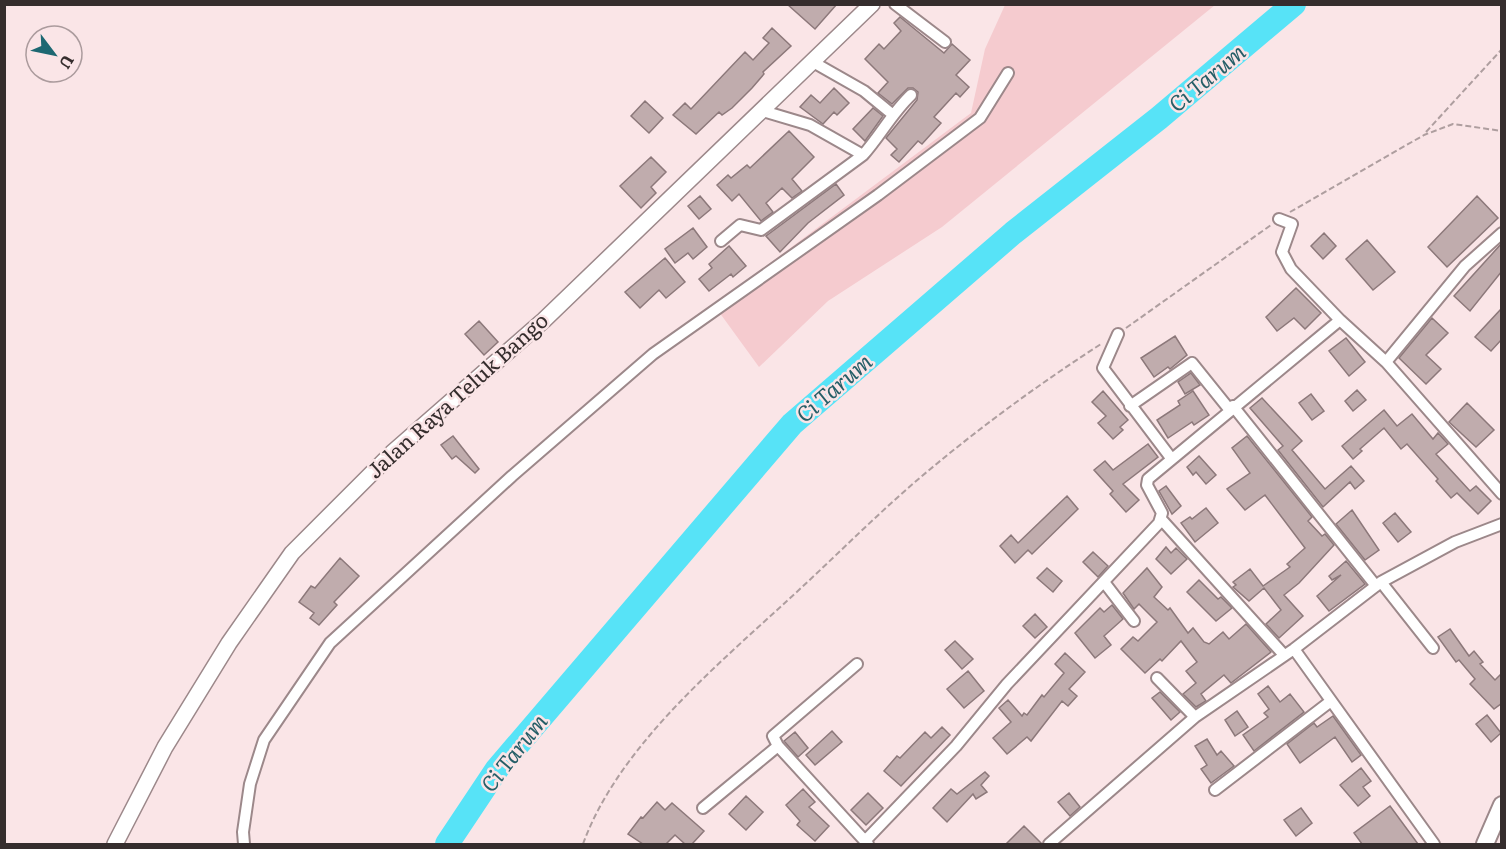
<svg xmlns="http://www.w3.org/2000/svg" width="1506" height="849" font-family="Literata,serif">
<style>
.green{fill:#f5cbcf}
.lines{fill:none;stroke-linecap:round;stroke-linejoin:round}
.river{stroke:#57e3f7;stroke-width:24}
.building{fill:#c0acad;stroke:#8c787a;stroke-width:1.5}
.street-casing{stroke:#9c888a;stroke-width:14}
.secondary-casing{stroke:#9c888a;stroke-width:18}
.primary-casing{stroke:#9c888a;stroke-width:20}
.path{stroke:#ae9e9f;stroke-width:2;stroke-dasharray:6 3;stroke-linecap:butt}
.street{stroke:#fff;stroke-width:10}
.secondary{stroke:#fff;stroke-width:15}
.primary{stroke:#fff;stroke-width:16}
.labels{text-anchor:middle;stroke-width:5;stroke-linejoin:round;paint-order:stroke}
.street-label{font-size:21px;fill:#352d2d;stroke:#fae5e7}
.water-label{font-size:22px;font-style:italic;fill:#255e67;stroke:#fae5e7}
</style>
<rect width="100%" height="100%" fill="#fae5e7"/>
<!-- green -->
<path class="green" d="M1005,5H1215L942,227L828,301L759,367L714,305L971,113L985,49Z"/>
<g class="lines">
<!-- river -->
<path class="river" d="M447,844L497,769L792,424L1013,233L1159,118L1294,4"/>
</g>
<!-- building -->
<path class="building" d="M787,4H837L815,29Z
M900,17L944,53L952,44L970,60L956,75L969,87L960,97L956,93L934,117L941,123L922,144L918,141L899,162L891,155L897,149L886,138L917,100L918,92L913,88H908L892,104L878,93L888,82L865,59L879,44L884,49L901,31L894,23Z
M772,28L791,46L763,72L764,74L752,88L732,108L722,115L719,112L696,134L673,115L685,103L691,109L745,52L753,60L769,43L763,38Z
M834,88L849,103L837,115L834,112L823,124L800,107L811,95L820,103Z
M645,101L663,118L649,133L631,116Z
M873,108L883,116L865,141L853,129Z
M789,131L814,157L792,179L802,191L792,198L782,188L766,203L773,212L761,221L739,194L732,201L717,185L728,175L731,178L747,165L750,168Z
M651,157L666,172L651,187L656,193L641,208L620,186Z
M836,184L844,195L808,223L780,252L766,236Z
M700,196L711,209L699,219L688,206Z
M1477,196L1498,218L1447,267L1428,247Z
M693,228L707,247L693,259L688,253L675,263L665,249Z
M1324,233L1336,246L1323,259L1311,246Z
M1367,240L1395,272L1373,290L1346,259Z
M1502,243V271L1470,311L1454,296Z
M729,246L746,266L733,277L731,274L709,291L699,279L712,268L709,264Z
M665,258L685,282L666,298L659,290L640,308L625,292Z
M1296,288L1321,313L1305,329L1294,318L1277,331L1266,317Z
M1502,308V339L1491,351L1475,337Z
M1432,318L1448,333L1426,355L1441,369L1426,384L1399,358Z
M479,321L498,342L484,355L465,334Z
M1175,336L1187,355L1170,369L1168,367L1154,377L1141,358Z
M1346,338L1365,362L1349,376L1329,351Z
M1191,373L1200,385L1185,394L1178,382Z
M1357,390L1366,400L1353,411L1345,401Z
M1103,391L1128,420L1120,427L1123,430L1113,439L1098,423L1106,416L1092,402Z
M1193,391L1209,415L1194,425L1192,422L1168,438L1157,420L1180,405L1178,401Z
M1311,394L1324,411L1312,420L1299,403Z
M1262,398L1302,441L1292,450L1325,489L1351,466L1364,481L1355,489L1350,482L1323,507L1278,450L1283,446L1250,408Z
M1467,403L1494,430L1476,447L1449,422Z
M1384,410L1397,426L1412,414L1433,439L1438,433L1448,444L1436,454L1470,491L1476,486L1491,501L1478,514L1457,493L1451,498L1436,481L1438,479L1407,444L1401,449L1384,428L1360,449L1362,451L1353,459L1342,446Z
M453,436L479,469L475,473L456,456L452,459L441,445Z
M1247,436L1312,517L1308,521L1322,536L1325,534L1334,545L1299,583L1284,595L1303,616L1279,638L1266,624L1281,610L1264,588L1249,601L1233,587L1236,585L1233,582L1250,569L1263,586L1290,567L1287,564L1305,548L1265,495L1245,510L1227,489L1250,473L1232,448Z
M1148,444L1158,457L1123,484L1139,500L1126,512L1110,494L1113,491L1094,470L1105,461L1113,470Z
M1199,456L1216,475L1206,484L1196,472L1193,475L1187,467Z
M1166,486L1181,506L1172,514L1159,491Z
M1067,496L1078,509L1032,554L1028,550L1015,563L1000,546L1011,535L1018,543Z
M1206,508L1218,523L1195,542L1181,523L1190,517L1192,519Z
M1352,510L1379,550L1365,560L1336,524Z
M1395,513L1411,532L1398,542L1383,523Z
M1166,547L1171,553L1176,548L1187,559L1171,574L1156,559Z
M1093,552L1108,566L1098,577L1083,562Z
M340,558L359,576L334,602L337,605L319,625L310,618L314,613L299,602L311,586L315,588Z
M1346,561L1365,584L1329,611L1317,596L1341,575L1332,580L1329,576Z
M1047,568L1062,581L1053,592L1037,578Z
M1147,568L1162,587L1154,597L1168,610L1170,608L1188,633L1193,628L1204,642L1209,644L1223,632L1229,639L1246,624L1271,652L1231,683L1224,675L1201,694L1206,701L1196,707L1183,694L1196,683L1186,671L1197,662L1181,641L1162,661L1160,659L1145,673L1121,649L1133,637L1138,641L1157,622L1139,604L1134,609L1123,593Z
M1199,580L1218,599L1221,597L1232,608L1216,621L1187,592Z
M1112,605L1123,619L1104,636L1111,645L1095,658L1075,633L1100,608L1104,612Z
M1035,614L1047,627L1035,638L1023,626Z
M1450,629L1469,656L1474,651L1483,662L1480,664L1495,680L1502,673V703L1494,709L1470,684L1475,679L1459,660L1456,662L1438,637Z
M955,641L973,659L962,669L945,650Z
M1065,653L1085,672L1069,689L1077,696L1068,706L1062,701L1031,741L1027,737L1007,754L993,738L1011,722L999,708L1008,700L1022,716L1024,713L1027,715L1042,695L1044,697L1064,673L1055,664Z
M968,671L984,691L964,708L947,689Z
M1268,686L1280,702L1290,694L1304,712L1254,751L1243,735L1268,717L1264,713L1269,709L1258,694Z
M1160,692L1180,712L1171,720L1152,698Z
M1237,711L1248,727L1235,736L1225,720Z
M1487,715L1501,733L1491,742L1476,724Z
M1333,716L1361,755L1352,762L1335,737L1300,763L1287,744L1314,723L1317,727Z
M942,727L950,735L901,786L884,771L897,756L900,758L925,732L931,738Z
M832,731L842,742L815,765L806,755Z
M795,732L808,748L798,757L784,741Z
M1207,739L1217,755L1221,751L1234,766L1211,783L1201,769L1207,765L1195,746Z
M1361,768L1371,781L1363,787L1370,796L1358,806L1340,785Z
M985,772L989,776L981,785L987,792L976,799L973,794L947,822L933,808L951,789L957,794Z
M803,789L815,802L809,807L829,826L815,841L797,825L800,821L786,805Z
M868,793L883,808L866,825L851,810Z
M1069,793L1080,807L1070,816L1058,802Z
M746,796L763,812L746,830L729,814Z
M657,802L665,810L672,803L704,831L692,844H685L675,835L666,844H643L628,834L641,817L643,818Z
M1390,806L1418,844H1362L1354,833Z
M1301,808L1312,823L1296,836L1284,820Z
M1024,826L1042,844H1006Z"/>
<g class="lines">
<defs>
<path id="street" d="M895,4L945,42
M813,62L864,91L892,114
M763,111L810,125L863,155
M1279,219L1292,224L1282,252L1291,269L1340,320
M721,241L740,225L761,230L863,155C880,136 892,113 911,95
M1118,334L1103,368L1171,458
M1386,362L1465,266L1502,233
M1130,406L1192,363L1229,409
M1233,406L1376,586
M1161,519L1284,655
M1104,582L1134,621
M1381,582L1433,648
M1294,649L1434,844
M857,664L773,736L778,746L865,841
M1157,678L1195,717
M1215,790L1331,701
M703,808L778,746
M244,844L243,832L250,784L264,740L330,643L512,476L653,354L878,195L980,118L1008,73
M868,844L865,841L956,746L1007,684L1159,523L1162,513L1147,485L1148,479L1340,320L1386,362L1502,494
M1049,844L1195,717L1294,649L1381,582L1455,542L1502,524"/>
<path id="secondary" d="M115,844L165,747L229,643L292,553L392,453L544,320L872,4"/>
<path id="primary" d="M1485,844L1502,805"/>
</defs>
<!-- street casing -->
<use href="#street" class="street-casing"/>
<!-- secondary casing -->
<use href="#secondary" class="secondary-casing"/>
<!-- primary casing -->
<use href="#primary" class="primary-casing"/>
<!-- path -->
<path class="path" d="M1426,132L1502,49
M1290,212L1424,135L1453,124L1502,131
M1126,328L1271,225
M583,844C618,748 714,668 788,600C833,559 876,515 922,476C979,428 1039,384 1101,344"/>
<!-- street -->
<use href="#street" class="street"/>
<!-- secondary -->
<use href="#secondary" class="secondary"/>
<!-- primary -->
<use href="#primary" class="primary"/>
</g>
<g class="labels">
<!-- street labels -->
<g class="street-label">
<text transform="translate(458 396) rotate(-42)" y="7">Jalan Raya Teluk Bango</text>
</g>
<!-- water labels -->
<g class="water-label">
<text transform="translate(1207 78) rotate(-40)" y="8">Ci Tarum</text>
<text transform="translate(834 388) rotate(-41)" y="8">Ci Tarum</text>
<text transform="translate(514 753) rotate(-52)" y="8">Ci Tarum</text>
</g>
</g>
<!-- border -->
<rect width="1506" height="849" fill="none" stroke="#352d2d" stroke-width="12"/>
<!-- north arrow -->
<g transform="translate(54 54) rotate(122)"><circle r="28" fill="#fae5e7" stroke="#ab9b9d" stroke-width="1.5"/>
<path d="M0-4.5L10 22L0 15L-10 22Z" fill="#1d6872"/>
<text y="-9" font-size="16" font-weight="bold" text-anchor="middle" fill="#352d2d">U</text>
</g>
</svg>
